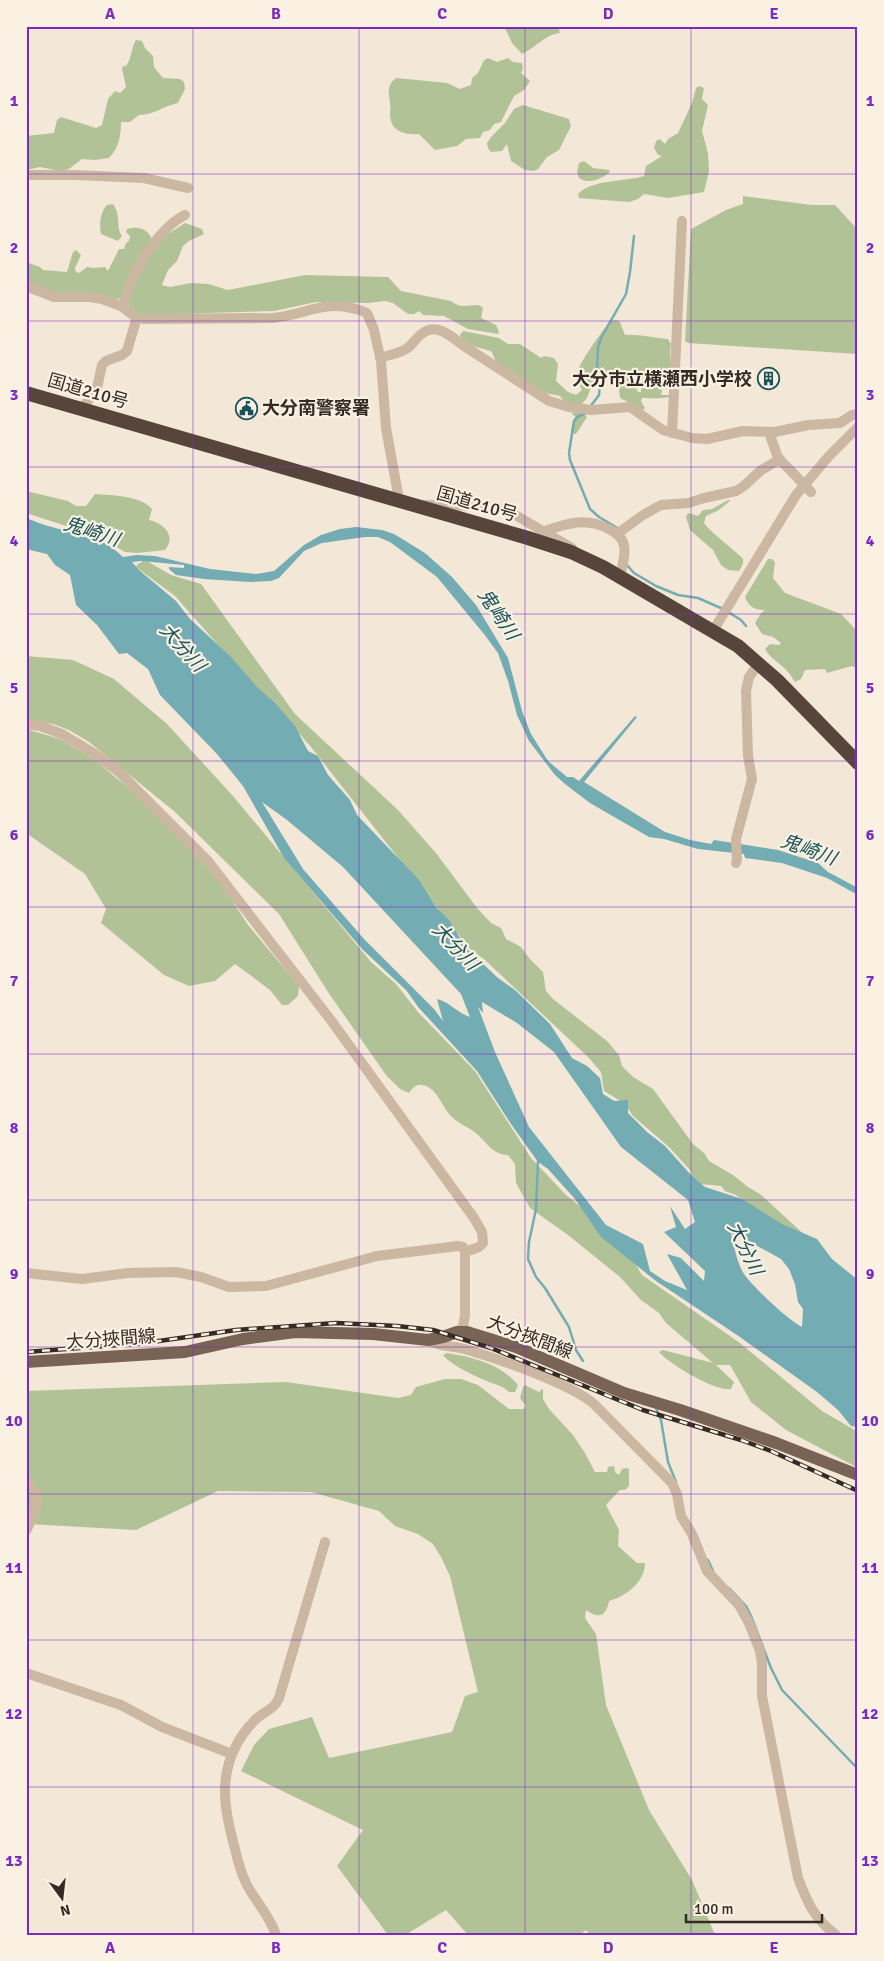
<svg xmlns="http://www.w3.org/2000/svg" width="884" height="1961" font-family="Signika,'Noto Sans JP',sans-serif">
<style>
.green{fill:#b1c396}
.water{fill:#73acb2;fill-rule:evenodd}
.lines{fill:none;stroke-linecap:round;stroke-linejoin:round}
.stream{stroke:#73acb2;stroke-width:2.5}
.minor{stroke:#cbb7a2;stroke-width:10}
.major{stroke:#796355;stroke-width:12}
.highway{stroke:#57453b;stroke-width:14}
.rail-casing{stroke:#352b25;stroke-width:4.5}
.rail{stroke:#faf1e3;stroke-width:2.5;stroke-dasharray:8;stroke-linecap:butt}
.minor-bridge{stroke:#cbb7a2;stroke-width:10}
.grid{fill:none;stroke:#7b2cbf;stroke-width:1;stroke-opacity:0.55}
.labels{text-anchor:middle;stroke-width:4.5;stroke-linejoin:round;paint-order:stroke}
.poi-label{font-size:18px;font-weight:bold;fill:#352b25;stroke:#faf1e3;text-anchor:end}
.street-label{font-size:18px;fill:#352b25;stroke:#faf1e3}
.water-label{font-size:19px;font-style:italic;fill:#18525a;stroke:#faf1e3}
.neatline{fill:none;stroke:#7b2cbf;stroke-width:2}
.grid-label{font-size:16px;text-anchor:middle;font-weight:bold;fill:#7b2cbf}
</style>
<rect width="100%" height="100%" fill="#f3e7d7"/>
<!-- green -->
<path class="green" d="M504,26H558L560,33C546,34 535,48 522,54L512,43Z
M136,40L142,41L145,48L153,56L154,67L163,78L180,79L184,82L185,89L178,103C162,106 155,115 139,115L130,122H121C121,135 119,148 109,158L95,160L82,159L69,169L60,171L40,167L26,170V136L54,133L57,120L61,117L96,128L102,125L108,99L115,91L120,93L126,87L122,69L123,66H126C132,58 131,48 136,40Z
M488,58L497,62L508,58L513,62L522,63L523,68L521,73L530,81L524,90L514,96L501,122L494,124L490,130L483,132L480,138L466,139L457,146L435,150L419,134C405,135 391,132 390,115C390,111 391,107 390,103C389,92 386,86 396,78L447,83L460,89L471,85L472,78L478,73L484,60Z
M699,86L704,88L702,99L708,105L702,131L708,153L709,171L704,192L668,198L644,194L638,199L629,202L579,198L578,194C592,179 625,182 644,176L646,166L662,156L658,155L654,148L656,141L660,139L665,144L668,139L678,133L692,103L696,88Z
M523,105L569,119L571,126L559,150L547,157L538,169L534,171L525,170L511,161L507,144L502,151L491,152L488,148L487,143L491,137L505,123L514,109Z
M584,161L593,168L609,170L610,172C601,179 590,185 579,178L577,172L579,163Z
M743,196L812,205H835L858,230L857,354L688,343L685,341L691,229L726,210L743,204Z
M113,204C122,217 115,226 122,236L118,241L101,234C99,225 100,212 107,205Z
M185,223L202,229L204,234L189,241L183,246L177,261L168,270L162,285L170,287L191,283L208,284L228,290L305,275L388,277L401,291L451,301C461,309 468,305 479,305L483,308L481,318L496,325L499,332L498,334L468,329L444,316L423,315L419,311L414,314H408L393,303L385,301L368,303L316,302L274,311L144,315C132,311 127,307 126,294L119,299L59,295L26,288V262L40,267L43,270L67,272L73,252L76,250L81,255L75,268L76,272L79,273L87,267L94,268L105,267L108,271L119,249H124L126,243L129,241L130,236L126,232L127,229C141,225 149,230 154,243Z
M616,320L620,322L625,335C638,334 654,338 668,339L671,344L670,352L671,368L667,372C660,373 654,370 646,370V376L641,379L639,374L634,373L633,382L638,392H641L642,381L647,377L655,378L656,386L662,390L661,395H669V397C661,399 650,398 642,398L641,401L645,408L643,410L620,398L617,376L613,373H609L604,371L602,376L595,373L592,377L593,382L587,398L581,405L566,404L560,396L545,393L496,362L492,352C481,347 465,347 460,335L463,331L499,338L508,344H520L541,358L544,356L554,358L558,364L556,381L568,392L576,395L582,390L576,378C578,362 599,337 609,322Z
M573,412L584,414L587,417L576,434H574L571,430L576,417L572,414Z
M26,491L68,501L76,506H86L95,494C111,495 142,496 152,509L149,520C163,523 177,535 165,550L137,553L125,552L100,537L26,513Z
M728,500H731L719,510L706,516L704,523C710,532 742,556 743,559C744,564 741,567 739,571L728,570L721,565L713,550L690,530L686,517L688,513L698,516L703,510L712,509Z
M768,559H772L775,562L773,578L785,593L841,614L858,632V669L852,666L827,673L825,669L805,670L801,679L795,682C792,678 791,675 788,672C781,663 771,660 765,649L770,644L779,645L781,643L773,637L762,634L755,623L761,613L765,610C754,610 749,607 745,597Z
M145,560L171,575L201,584L295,714L398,810L436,853L477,908L491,923L501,928L506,939L521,947L529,958L543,972L546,991L553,999L607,1041L619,1055L622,1066L633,1077L653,1089L693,1144L704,1153L709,1161L733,1175L748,1187L760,1194L809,1239L767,1220L736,1195L725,1191L721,1186L700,1184L692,1178L691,1171L669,1147L633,1116L624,1103L604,1091L601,1072L588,1057L485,960L469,948L311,747L275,706L263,696L175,596L136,567L138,564Z
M26,656L73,660L114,679L167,724L233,796L371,962L396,984L418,1012L475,1071L531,1158L566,1195L591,1215L627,1250L642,1275L740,1343L822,1411L858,1432V1468L786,1430L751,1402L730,1365H716L734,1382L731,1389C716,1392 669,1364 659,1352L663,1350L713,1363L666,1323L659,1313L641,1300L620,1277L568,1235L530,1208L516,1183L515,1164L508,1155C492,1154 488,1144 477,1134C469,1127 458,1124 451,1116C442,1107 437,1087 422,1085C416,1084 412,1089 409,1093L400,1089L386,1075L328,992L279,914L175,812L89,742L69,730L53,724L26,720Z
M26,729L60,739L94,759L133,792L215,874L248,925L299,986L298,996L288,1005H282L270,990L235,964L215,981L189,986L164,975L101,923L106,909L85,874L26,833Z
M447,1353C473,1357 501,1364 518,1385L515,1392H509C503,1386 499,1386 492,1383C478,1378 452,1366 443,1355Z
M445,1379H461L478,1385L509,1409H523L526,1406L520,1398L523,1387L525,1385L539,1392L542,1389L543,1390V1399L549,1409L573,1435L585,1453L595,1472H607L608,1467L614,1466L615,1472L619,1475L622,1469L626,1468L629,1469V1486L625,1490H620L606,1505L619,1530L618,1546L637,1563H645C645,1577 634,1589 623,1595C619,1598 613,1599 609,1601C606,1617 599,1619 586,1610L585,1618L596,1634L606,1705L649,1810L692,1880L715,1935H590L586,1930L579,1935H468L446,1910L405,1935H388L337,1866L363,1830L241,1771L254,1745L269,1729L312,1717L329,1758L452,1732L465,1696L478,1692L450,1576L441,1557L433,1544L418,1534L395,1526L379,1511L311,1492L218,1491L136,1530L28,1524L26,1526V1391L286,1382L398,1398L411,1395L416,1387Z"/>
<!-- water -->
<path class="water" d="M26,518C35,521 43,525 52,527C80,535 101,535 123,557L137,555L155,556L210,569L256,574L274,571L304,545L321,535L340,529L356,527L382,530L394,534L425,553L452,577L476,605L508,658L522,711L531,734L548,761L567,777H573L579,781L635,716L637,717L584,782L665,832L690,840L711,844L714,840L778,850L818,863L828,872L858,888V895L827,878L782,863L745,858L744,854L698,849L664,839L649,837L590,803L565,784L555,775L529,741L517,715L508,681L498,653L484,634L437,577L390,542L378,537H365L322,543L304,551L279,578L271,581L250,582L204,579L176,575L169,569V567L184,568V565L141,561L132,562L139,570L176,601L190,619L230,656L258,688L274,702L295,726L308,751L318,756L328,775L350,800L357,815L419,880L436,907L449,920L466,948L498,978L515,990L550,1024L572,1058L587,1066L600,1078L603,1094L614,1101L628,1100V1113L647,1132L665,1146L691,1175L705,1187L742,1199L782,1224L817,1239L832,1259L858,1280V1427L851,1426L838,1410L817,1392L737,1335L656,1281L601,1237L575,1199L548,1169L538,1162L511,1124L477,1071L419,1008L406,990L363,950L284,858L243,786L217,754L160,695L148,669L127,653L119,654L97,625L76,605L70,575L55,565L47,554L26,549ZM262,802L287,820L343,867L461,994L470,1017C457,1013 450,1002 437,999L443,1021L434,1009L364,939L303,869ZM482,1002L517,1023L554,1052L621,1147L688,1200L695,1222L685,1229L670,1206L676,1227L664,1232L705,1271L704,1281L681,1258L667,1254L687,1290L665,1281L650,1271L643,1244L606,1225L529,1127L495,1052L478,1007L483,1013ZM731,1234L741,1237L781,1259L789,1269L795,1284L798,1302L803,1309L802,1327C788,1320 753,1287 744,1274C737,1263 734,1246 731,1234Z"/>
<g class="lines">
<!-- stream -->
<path class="stream" d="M590,407L599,395L600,383L597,369L598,347L601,338L626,294L630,272L634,236
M588,412L577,417L574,421L569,453L570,460L590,509L599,517L619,529
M626,564L634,573L656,586L678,595L698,598L723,609
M728,612L741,620L746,626
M538,1161L536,1209L529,1242L528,1259L536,1277L545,1288L569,1327L576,1350L583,1361
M656,1408L661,1420L668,1462L676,1482
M708,1560L713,1571
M729,1588L746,1606L751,1616L771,1668L782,1690L858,1769"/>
<!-- minor -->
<path class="minor" d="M26,175H75L144,178L188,188
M26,286L54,297H90L102,299L121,306L134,316L144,319L272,318C309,315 327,296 367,313L374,330L381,361L386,428L398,494V501
M123,307C129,277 157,229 185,215
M380,358C388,355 398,354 406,349C413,345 416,337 423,333C437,322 453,338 464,346L549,401L569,407L591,410L630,407L663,430L692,438L707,439L743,431L775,432L808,425L840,423L852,415L858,414
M82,409L97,388L102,365L106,361L122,355L127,351L137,317
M769,432L778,458L793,473
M672,433L682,221
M425,505L484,506L510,512L572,548
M545,531C568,523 586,517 609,529C615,532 623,538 624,546C626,554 622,568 620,576
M617,534L643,515L661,505L688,503L704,498L736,491L744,486L760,471L780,459
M713,631L796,495L829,456L858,427
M26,724L40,726L62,734L95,754L119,772L208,861L330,1019L474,1218L482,1232L483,1243L479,1247L465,1252
M736,863L737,860L736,839L752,779L748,756L746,691L749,677L759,663
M26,1273L82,1279L128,1273L176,1272L201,1277L229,1287L266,1286L377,1256L458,1246L463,1247L465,1252V1315L463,1327L457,1332
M428,1340C441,1348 454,1345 468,1350C499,1359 571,1384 594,1404L672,1483L677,1494L681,1516L692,1534L707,1571L739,1605L749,1623L760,1651L762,1664V1696L798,1878C808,1904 814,1918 836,1935
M26,1481C45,1499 35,1511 26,1531
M26,1673L121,1705L162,1727L232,1754
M276,1935C270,1916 256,1902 247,1885C241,1874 238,1862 235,1849C226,1816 218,1781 235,1748C239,1739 247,1728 255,1720C264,1711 274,1710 279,1698L325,1542"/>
<!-- major -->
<path class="major" d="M26,1362L185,1352L243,1339L295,1332L373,1334L428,1340L443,1337L457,1332H467L516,1347L624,1393L680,1410L776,1443L858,1475"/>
<!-- highway -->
<path class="highway" d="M26,393L528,538L571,552L603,567L738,646L777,680L858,763"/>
<defs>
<path id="rail" d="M26,1352L145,1343L236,1330L336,1323L397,1326L433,1330L491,1348L643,1410L741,1440L771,1451L858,1491"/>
</defs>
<!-- rail casing -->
<use href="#rail" class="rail-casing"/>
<!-- rail -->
<use href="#rail" class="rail"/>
<!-- minor-bridge -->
<path class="minor-bridge" d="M793,473L811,492"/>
</g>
<!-- grid -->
<path class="grid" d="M193,26V1935M359,26V1935M525,26V1935M691,26V1935M26,174H858M26,321H858M26,467H858M26,614H858M26,761H858M26,907H858M26,1054H858M26,1200H858M26,1347H858M26,1494H858M26,1640H858M26,1787H858"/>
<!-- icons -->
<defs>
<symbol id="building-ring" viewBox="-11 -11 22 22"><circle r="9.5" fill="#faf1e3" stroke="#18525a" stroke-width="1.5"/><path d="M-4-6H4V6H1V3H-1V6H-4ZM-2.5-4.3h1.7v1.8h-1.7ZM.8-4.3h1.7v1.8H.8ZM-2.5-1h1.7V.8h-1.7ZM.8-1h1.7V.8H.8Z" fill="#18525a"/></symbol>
<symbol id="civic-ring" viewBox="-11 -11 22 22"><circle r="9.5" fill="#faf1e3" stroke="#18525a" stroke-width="1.5"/><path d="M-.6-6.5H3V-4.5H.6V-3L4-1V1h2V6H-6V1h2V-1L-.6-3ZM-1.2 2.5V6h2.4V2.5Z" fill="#18525a"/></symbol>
</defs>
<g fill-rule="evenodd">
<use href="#building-ring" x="756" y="366" width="25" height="25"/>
<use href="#civic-ring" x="234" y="396" width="25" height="25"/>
</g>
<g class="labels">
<!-- poi labels -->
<g class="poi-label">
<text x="752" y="385">大分市立横瀬西小学校</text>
<text x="262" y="414" text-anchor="start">大分南警察署</text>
</g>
<!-- street labels -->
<g class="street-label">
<text transform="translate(88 391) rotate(16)" y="6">国道210号</text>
<text transform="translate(477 504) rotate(16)" y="6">国道210号</text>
<text transform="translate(530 1337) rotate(21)" y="6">大分挾間線</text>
<text transform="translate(111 1339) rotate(-4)" y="6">大分挾間線</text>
</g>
<!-- water labels -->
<g class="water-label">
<text transform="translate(92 531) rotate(18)" y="7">鬼崎川</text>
<text transform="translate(499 614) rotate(56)" y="7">鬼崎川</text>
<text transform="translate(183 647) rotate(48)" y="7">大分川</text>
<text transform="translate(809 849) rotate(20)" y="7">鬼崎川</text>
<text transform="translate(456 946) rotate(46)" y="7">大分川</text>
<text transform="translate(746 1248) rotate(64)" y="7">大分川</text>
</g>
</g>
<!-- border -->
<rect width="884" height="1961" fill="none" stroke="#faf1e3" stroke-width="55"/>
<!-- north arrow -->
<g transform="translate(62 1898) rotate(165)" stroke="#faf1e3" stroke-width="4" paint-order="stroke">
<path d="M0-4L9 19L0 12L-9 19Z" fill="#352b25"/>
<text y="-8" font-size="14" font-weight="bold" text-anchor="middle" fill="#352b25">N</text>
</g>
<!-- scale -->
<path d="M686 1914v8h136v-8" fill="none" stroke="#352b25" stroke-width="2.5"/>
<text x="694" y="1914" font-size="15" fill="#352b25" stroke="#faf1e3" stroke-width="4" paint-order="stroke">100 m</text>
<rect x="28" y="28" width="828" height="1906" class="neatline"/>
<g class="grid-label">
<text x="110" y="19">A</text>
<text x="276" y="19">B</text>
<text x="442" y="19">C</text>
<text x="608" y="19">D</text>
<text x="774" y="19">E</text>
<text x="14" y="106">1</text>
<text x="870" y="106">1</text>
<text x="14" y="253">2</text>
<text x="870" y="253">2</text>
<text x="14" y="400">3</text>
<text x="870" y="400">3</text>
<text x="14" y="546">4</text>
<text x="870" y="546">4</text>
<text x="14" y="693">5</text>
<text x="870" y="693">5</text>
<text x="14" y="840">6</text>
<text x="870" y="840">6</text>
<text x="14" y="986">7</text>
<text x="870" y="986">7</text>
<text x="14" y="1133">8</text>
<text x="870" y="1133">8</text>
<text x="14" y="1279">9</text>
<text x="870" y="1279">9</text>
<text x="14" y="1426">10</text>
<text x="870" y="1426">10</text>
<text x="14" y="1573">11</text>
<text x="870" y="1573">11</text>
<text x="14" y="1719">12</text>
<text x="870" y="1719">12</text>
<text x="14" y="1866">13</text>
<text x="870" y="1866">13</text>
<text x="110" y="1953">A</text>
<text x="276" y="1953">B</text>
<text x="442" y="1953">C</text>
<text x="608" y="1953">D</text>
<text x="774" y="1953">E</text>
</g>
</svg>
